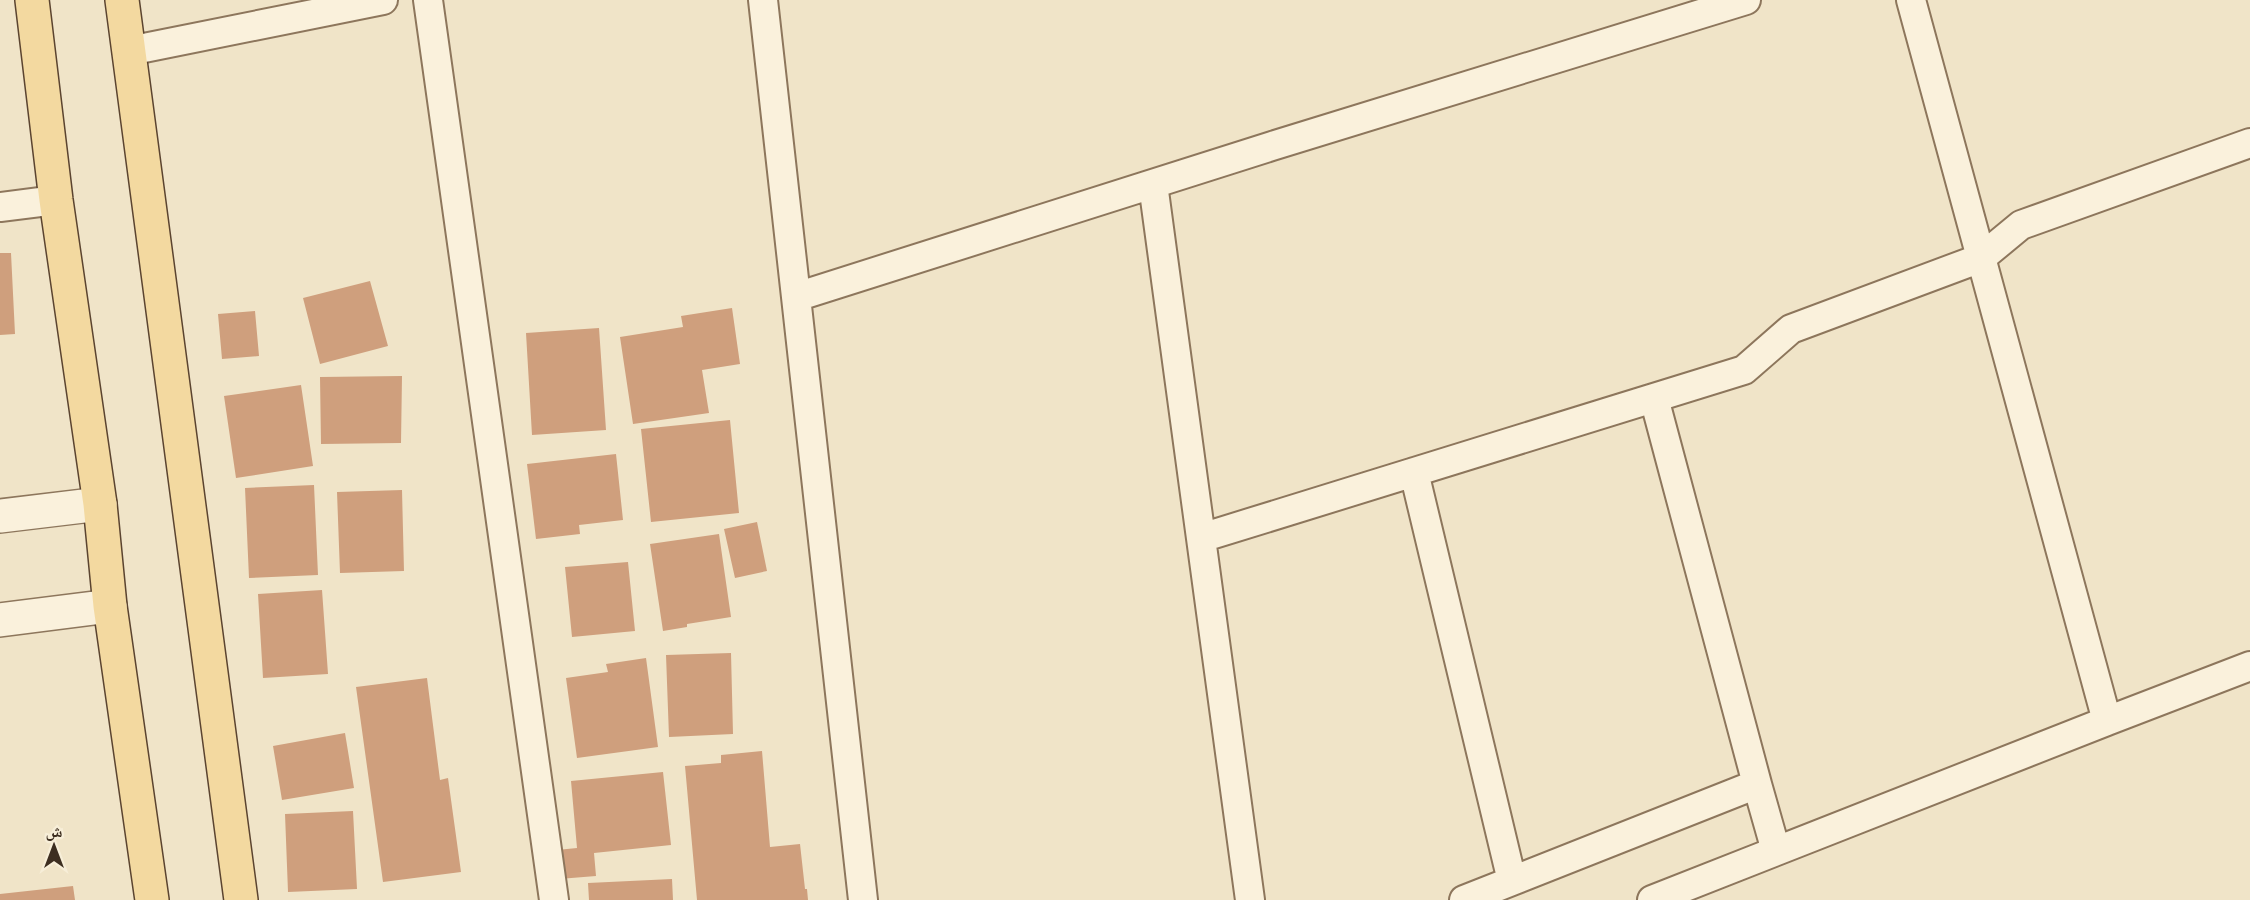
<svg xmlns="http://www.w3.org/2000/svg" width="2250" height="900" font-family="'Roboto Serif','Noto Naskh Arabic',serif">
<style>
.building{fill:#cf9f7d}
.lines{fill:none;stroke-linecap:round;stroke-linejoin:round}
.minor-casing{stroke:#8d765c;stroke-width:32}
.tertiary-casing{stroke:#8d765c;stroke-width:36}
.primary-casing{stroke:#5b4430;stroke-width:36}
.minor{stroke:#faf1dc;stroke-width:28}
.tertiary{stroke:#faf1dc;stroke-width:33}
.primary{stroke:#f3d9a0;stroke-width:33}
</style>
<rect width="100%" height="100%" fill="#f0e4c8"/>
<!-- building -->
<path class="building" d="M0,253H11L15,334L0,335Z
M370,281L388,346L320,364L303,298Z
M732,308L740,364L702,370L709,413L633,424L620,337L683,327L681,316Z
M255,311L259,356L222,359L218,314Z
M599,328L606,430L532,435L526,333Z
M402,376L401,443L321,444L320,377Z
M301,385L313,466L236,478L224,396Z
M730,420L739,513L651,522L641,429Z
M616,454L623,520L579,525L580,534L536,539L527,464Z
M314,485L318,575L249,578L245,488Z
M402,490L404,571L340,573L337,492Z
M757,522L767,571L735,578L724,529Z
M719,534L731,617L687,624V627L663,631L650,544Z
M628,562L635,631L572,637L565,567Z
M322,590L328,674L263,678L258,594Z
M731,653L733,734L669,737L666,655Z
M646,658L658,747L577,758L566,678L608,672L606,664Z
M427,678L440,780L448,778L461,872L383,882L356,687Z
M345,733L354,788L282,800L273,746Z
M762,751L770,847L800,844L805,889H807L808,900H697L685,766L721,763V755Z
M663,772L671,845L594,853L596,876L559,879L557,850L577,848L571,781Z
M353,811L357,889L288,892L285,814Z
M672,879L673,900H589L588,883Z
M73,886L75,900H0V894Z"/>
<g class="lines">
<defs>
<path id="minor" d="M428,0L554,900
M763,0L863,900
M129,51L383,0
M1153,184L1250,900
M0,207L56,200
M796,297L1272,146L1746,0
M1414,472L1512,881
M1201,538L1744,370L1791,329L1981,258L2021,225L2250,143
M2107,721L2250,666
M1757,784L1776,851
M1464,900L1757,784L1654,398
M1652,900L2107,721L1911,0"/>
<path id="tertiary" d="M0,516L100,504
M0,620L110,606"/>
<path id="primary" d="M32,0L56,200L100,504L110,606L152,900
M122,0L241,900"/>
</defs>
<!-- minor casing -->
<use href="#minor" class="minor-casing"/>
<!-- tertiary casing -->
<use href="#tertiary" class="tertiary-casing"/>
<!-- primary casing -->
<use href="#primary" class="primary-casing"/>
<!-- minor -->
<use href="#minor" class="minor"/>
<!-- tertiary -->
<use href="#tertiary" class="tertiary"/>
<!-- primary -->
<use href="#primary" class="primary"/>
</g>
<!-- north arrow -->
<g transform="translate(54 846)" stroke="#f7eed8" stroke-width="4.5" paint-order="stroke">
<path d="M0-4.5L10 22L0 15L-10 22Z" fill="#3d2e20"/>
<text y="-9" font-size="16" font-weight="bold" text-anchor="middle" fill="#3d2e20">ش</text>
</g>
</svg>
